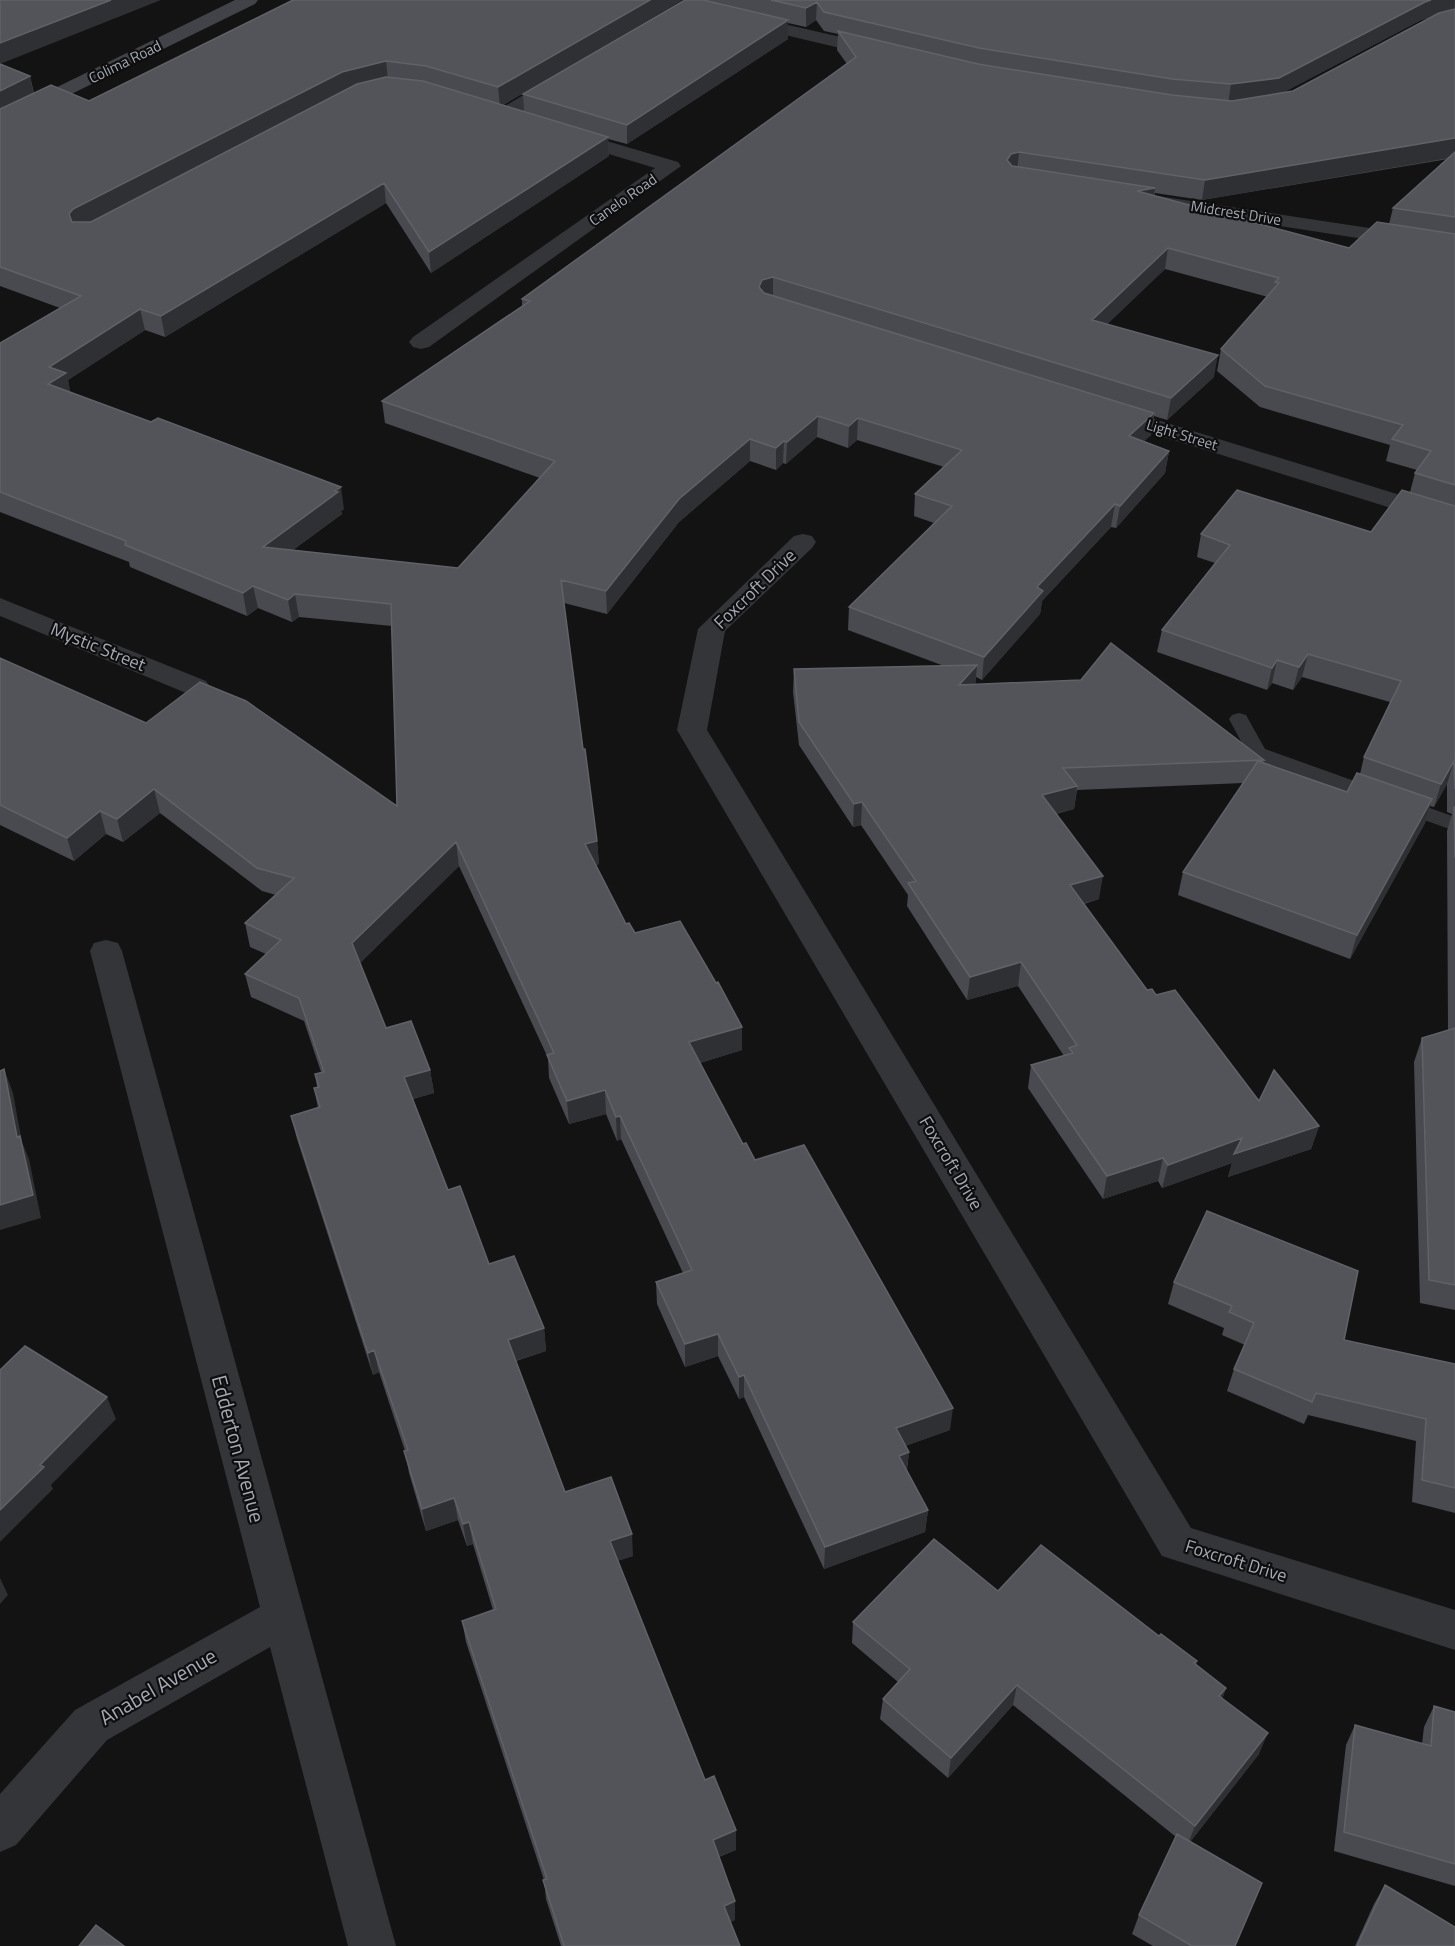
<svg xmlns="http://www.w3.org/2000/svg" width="1455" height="1946" font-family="'Titillium Web',sans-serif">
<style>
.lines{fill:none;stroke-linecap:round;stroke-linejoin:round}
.service{fill:#343539;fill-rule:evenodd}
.minor{fill:#343539;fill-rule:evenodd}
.secondary{fill:#424349;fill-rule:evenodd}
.wall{fill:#494a4f;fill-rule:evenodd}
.shaded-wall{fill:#2f3033}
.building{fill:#53545a;stroke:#606268;stroke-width:1.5}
.labels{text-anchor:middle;stroke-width:4.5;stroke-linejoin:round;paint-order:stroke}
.far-street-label{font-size:15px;fill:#a5a9b4;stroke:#0e0e0f}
.street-label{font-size:18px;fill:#a5a9b4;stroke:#0e0e0f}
.near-street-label{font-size:21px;fill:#a5a9b4;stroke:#0e0e0f}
</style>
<rect width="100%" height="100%" fill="#131314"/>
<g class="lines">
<!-- service -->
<path class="service" d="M1239,713L1246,715L1265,749L1455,817V831L1250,758L1229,719L1232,715Z"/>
<!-- minor -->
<path class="minor" d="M745,15L889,48L891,52L889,56L882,58L739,24L736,20L739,16Z
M562,74L569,76L571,80L569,84L509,120H495L492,116L495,112L555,76Z
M566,129L678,162L681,166L429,347L421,349L413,347L409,342L413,337L655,168L559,139L556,135L559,131Z
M1158,196L1455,241V253L1151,206L1148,202L1151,198Z
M1109,405L1455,512V528L1100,417L1097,412L1100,407Z
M803,534L812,536L816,542L812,548L725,631L707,730L1191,1528L1455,1610V1650L1162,1556L677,730L698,629L794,536Z
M0,598L206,681L210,687L206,693L196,696L186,693L0,616Z
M106,940L118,943L122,951L396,1946H348L270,1647L107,1740L16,1845L0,1852V1794L75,1710L260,1607L90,951L94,943Z"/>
<!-- secondary -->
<path class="secondary" d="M235,0H258L255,4L0,129V115Z"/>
</g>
<!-- wall -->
<path class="wall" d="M682,0L503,105L524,111L523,94L707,1V0H1455V1310L1420,1303L1414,1062L1422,1038L1448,1030L1447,831L1452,814L1447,812V784L1434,807L1430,806L1425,823L1350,959L1178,895L1183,872L1243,783L1077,790L1074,809L1056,814L1099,899L1084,904L1147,990L1156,995L1259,1101L1319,1126L1311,1149L1228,1177L1232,1163L1162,1188L1158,1181L1103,1199L1028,1088L1031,1065L1064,1056L1018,986L967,1000L907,906L908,895L861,825L853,827L799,745L793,692L794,669L944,666L848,630L849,607L934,523L914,516L915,494L944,467L857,440L848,448L817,437L786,464L783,463L776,470L750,461L679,522L607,614L564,603L583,749L597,841L599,864L596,865L626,924L742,1050L700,1063L743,1144L755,1160L950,1430L905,1446L909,1452L907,1470L928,1510L925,1532L824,1569L744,1397L739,1399L718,1356L685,1367L657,1304L656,1282L683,1273L621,1139L617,1141L606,1114L569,1124L549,1078L548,1058L459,866L360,963L386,1028L430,1070L434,1093L413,1099L448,1190L489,1264L544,1328L546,1351L516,1361L565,1492L633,1556L617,1561L705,1780L736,1830V1850L719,1857L735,1920L730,1922L740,1946H561L546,1899L544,1880L466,1642L462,1621L493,1610L473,1544L467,1546L458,1520L426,1531L409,1473L405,1451L379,1372L373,1375L297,1139L291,1116L318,1108L314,1088L317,1087L315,1074L321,1072L304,1021L251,997L245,974L266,954L250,947L245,923L276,895L262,891L160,813L123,842L106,834L74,861L0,825V658L146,723L397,806L392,626L299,617L292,622L258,608L247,616L130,567L129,562L0,512V343L60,308L0,286V64L30,76L34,93L89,101ZM1432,17L1293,91L1284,92L1421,20ZM816,20L824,31L838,34L837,50L847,64L522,299V306L382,401L385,423L540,478L458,568L293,550L342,514L341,511L344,509L70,392L68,380L145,330L165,337L386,203L431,273L609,156L608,139L627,144L788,39V23L806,27ZM1448,159L1393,208L1389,224L1349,248L1154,196L1155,193L1202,200ZM1165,269L1268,297L1221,349L1217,371L1260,407L1390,445L1386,461L1417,470L1415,473L1410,492L1371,532L1201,534L1197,557L1215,563L1162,630L1157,652L1267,690L1272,683L1293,690L1302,677L1390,702L1364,757L1360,774L1347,792L1264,763V760L975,685L976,677L982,680L1040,614L1042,601L1111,527L1116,528L1165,473L1169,451L1144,441L1151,435L1154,416L1167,420L1214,377L1107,324Z
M1174,1282L1344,1340L1455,1364V1513L1412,1502L1416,1441L1308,1415L1304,1424L1227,1391L1234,1369L1245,1345L1222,1335L1224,1328L1168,1304Z
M998,1591L1159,1636L1197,1661L1196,1665L1226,1688L1222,1699L1259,1754L1190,1842L1235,1946H1153L1132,1934L1139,1915L1176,1837L1013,1705L948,1778L880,1719L883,1699L898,1682L852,1643L853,1622Z
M1434,1706L1455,1712V1886L1334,1851L1346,1745L1355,1725L1422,1744L1424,1727Z
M1385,1885L1455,1946H1355L1374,1904Z"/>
<!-- shaded-wall -->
<path class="shaded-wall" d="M111,0H161L0,64V43Z
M650,0H682L500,107L498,87Z
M1431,0H1455L1454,12L1421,20L1275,97L1228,104L1231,84L1425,2Z
M817,2L816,20L806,27V8Z
M788,20V39L627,144V125Z
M386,61L388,80L74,235L69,214L73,209L342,72Z
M30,76L34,96L0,112V91Z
M608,137L609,156L431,273L429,252Z
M1455,138V157L1202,200L1205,180Z
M1019,152L1017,172L1005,180L1007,160L1011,154Z
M384,183L386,203L165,337L161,316Z
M1155,188L1152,208L1137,191Z
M1168,248L1165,269L1090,341L1092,320Z
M773,277V298L762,301L759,287L762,280Z
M140,309L145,330L68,380L71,395L48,384L49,367Z
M1218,355L1214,377L1167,420L1171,398Z
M1154,413L1151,435L1126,458L1129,436Z
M818,416L817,437L786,464L787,442Z
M858,418L857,440L848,448L849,426Z
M750,439V461L679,522L607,614L606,591L679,499Z
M784,441L783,463L776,470V448Z
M1169,451L1165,473L1116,528L1120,506Z
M341,487L344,509L341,511L342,514L267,569L263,547Z
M1115,504L1111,527L1042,601L1040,614L982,680L984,657L1037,587Z
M253,586L258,608L247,616L243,593Z
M295,594L299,617L292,622L288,600Z
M1308,654L1302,677L1293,690L1299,667Z
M1277,660L1272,683L1267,690L1272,668Z
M977,665L975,688L959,685Z
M1454,761L1447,784L1434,807L1441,784Z
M1077,786L1074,809L1038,818L1042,795Z
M154,789L160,813L123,842L117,819Z
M1432,799L1425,823L1350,959L1357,935Z
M862,802L861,825L853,827L854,804Z
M100,811L106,834L74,861L67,838Z
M597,841L599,864L587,867L585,844Z
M456,842L459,866L357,966L352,943Z
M1103,876L1099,899L1066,908L1070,885Z
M1021,962L1018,986L967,1000L970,977Z
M742,1027V1050L690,1066L689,1042Z
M4,1069L13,1093L22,1142L29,1159L41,1218L0,1230V1205L17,1137Z
M430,1070L434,1093L408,1100L404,1077Z
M605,1090L606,1114L569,1124L567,1101Z
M620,1116L621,1139L617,1141L616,1117Z
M1319,1126L1311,1149L1228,1177L1232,1163L1162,1188L1168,1165L1242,1138Z
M1163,1158L1158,1181L1103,1199L1107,1176Z
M544,1328L546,1351L511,1362L508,1340Z
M718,1334V1356L685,1367V1344Z
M374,1350L379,1372L373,1375L368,1353Z
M744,1375V1397L739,1399V1377Z
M107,1397L116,1419L51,1485L53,1489L0,1542V1510L40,1465Z
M953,1408L950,1430L894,1450L896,1428Z
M909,1452L906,1474L899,1456Z
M454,1498L458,1520L426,1531L422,1509Z
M928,1510L925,1532L824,1569L825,1547Z
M469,1522L473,1544L467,1546L463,1524Z
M632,1534L633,1556L611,1563L610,1541Z
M0,1578L8,1595L0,1604Z
M1017,1685L1013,1705L948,1778L951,1758Z
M1226,1688L1219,1708V1696Z
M1268,1733L1259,1754L1187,1846L1195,1826Z
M736,1830V1850L713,1859V1840Z
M735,1901V1920L724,1925V1906Z"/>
<!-- building -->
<path class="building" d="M0,0H111L0,43Z
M293,0H650L498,87L426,66L386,61L342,72L73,209L69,214L72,222H91L357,84L386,77L423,81L608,137L429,252L384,183L161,316L140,309L49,367L66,373L48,384L151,422L158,418L341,487L335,491L338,492L263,547L458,568L555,461L382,401L530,301L522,299L856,57L838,31L978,64L1172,95L1232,101L1293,91L1439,13L1455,9V138L1205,180L1019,152L1011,154L1007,160L1012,166L1155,188L1137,191L1349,248L1377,222L1455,234V485L1415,473L1431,451L1392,439L1403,425L1265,386L1221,349L1279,283L1275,282L1279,278L1168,248L1092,320L1218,355L1171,398L773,277L762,280L759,287L764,293L1154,413L1129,436L1169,451L1120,506L1115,504L1037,587L1043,591L984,657L849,607L952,506L915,494L962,450L858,418L849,426L818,416L787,442L784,441L776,448L750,439L679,499L606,591L561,580L583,749H585L597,841L585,844L626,924L629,923L635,933L680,921L716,983L718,982L742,1027L689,1042L743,1144L746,1143L755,1160L804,1145L953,1408L896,1428L909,1452L899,1456L928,1510L825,1547L744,1375L739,1377L718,1334L685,1344L656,1282L692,1270L620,1116L616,1117L605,1090L567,1101L547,1055L554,1053L456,842L352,943L386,1028L411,1021L430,1070L404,1077L448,1190L460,1186L489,1264L514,1256L544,1328L508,1340L565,1492L611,1477L632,1534L610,1541L705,1780L714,1776L736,1830L713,1840L735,1901L724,1906L740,1946H564L543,1880L547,1879L462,1621L496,1609L469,1522L463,1524L454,1498L422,1509L404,1451L408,1450L374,1350L368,1353L291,1116L320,1107L314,1088L319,1087L315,1074L324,1072L299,998L245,974L281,940L245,923L294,878L257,868L154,789L117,819L100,811L67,838L0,805V658L146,723L200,682L246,701L397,806L391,604L295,594L288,600L253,586L243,593L125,545L126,541L0,492V343L81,296L0,267V109L51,85L89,101Z
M685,0H703L788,20L627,125L523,94Z
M771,0H1431L1425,2L1279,78L1231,84L1172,79L979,48L824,12L817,2L806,8Z
M0,64L30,76L0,91Z
M1455,152V217L1393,208Z
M1237,490L1371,532L1402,490L1455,506V789L1454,761L1441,784L1364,757L1401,681L1308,654L1299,667L1277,660L1272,668L1162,630L1230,545L1201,534Z
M1111,643L1264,760L1063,768L1077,786L1042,795L1103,876L1070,885L1147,990L1152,989L1156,995L1175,990L1259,1101L1274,1070L1319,1126L1234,1154L1242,1138L1168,1165L1163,1158L1107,1176L1031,1065L1073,1053L1069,1048L1077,1045L1021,962L970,977L908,883L916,881L862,802L854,804L799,722L794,669L977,665L959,685L1081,680Z
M1258,761L1347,792L1357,773L1432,799L1357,935L1183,872Z
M1454,807H1455V858Z
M1455,1028V1285L1429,1280L1422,1038Z
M4,1069L17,1137L20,1136L33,1195L0,1205V1071Z
M1207,1211L1358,1271L1344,1340L1455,1364V1488L1422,1480L1426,1419L1316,1393L1312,1402L1234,1369L1254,1323L1229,1312L1232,1306L1174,1282Z
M25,1346L107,1397L40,1465L44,1467L0,1510V1370Z
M934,1539L998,1591L1041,1545L1159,1636L1161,1634L1197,1661L1194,1663L1226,1688L1219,1696L1268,1733L1195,1826L1017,1685L951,1758L883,1699L910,1669L853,1622Z
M1434,1706L1455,1712V1864L1344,1832L1355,1725L1431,1746Z
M1177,1834L1262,1883L1235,1946H1192L1139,1915Z
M1385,1885L1455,1927V1946H1357Z
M96,1925L124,1946H79Z"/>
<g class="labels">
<!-- far-street labels -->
<g class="far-street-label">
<text transform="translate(125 62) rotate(-26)" y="5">Colima Road</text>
<text transform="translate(623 200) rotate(-35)" y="5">Canelo Road</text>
<text transform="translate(1236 213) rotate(9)" y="5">Midcrest Drive</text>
<text transform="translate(1182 435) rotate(17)" y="5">Light Street</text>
</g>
<!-- street labels -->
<g class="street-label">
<text transform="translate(755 589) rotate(-44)" y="6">Foxcroft Drive</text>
<text transform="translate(98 647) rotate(22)" y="6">Mystic Street</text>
<text transform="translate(951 1163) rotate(59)" y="6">Foxcroft Drive</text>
<text transform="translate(1236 1561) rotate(17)" y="6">Foxcroft Drive</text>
</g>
<!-- near-street labels -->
<g class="near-street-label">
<text transform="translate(238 1449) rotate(75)" y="7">Edderton Avenue</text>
<text transform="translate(158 1687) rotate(-30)" y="7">Anabel Avenue</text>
</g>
</g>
</svg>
